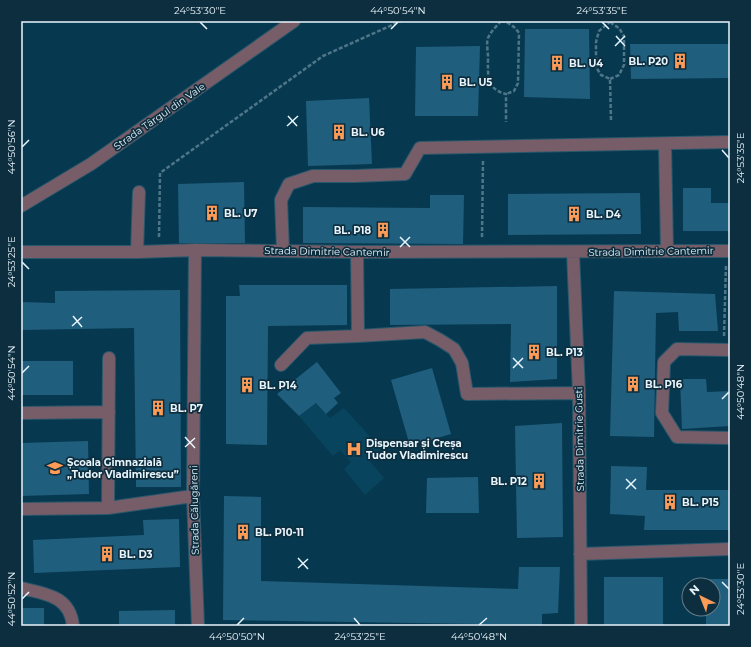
<svg xmlns="http://www.w3.org/2000/svg" width="751" height="647" font-family="Montserrat,sans-serif">
<style>
.built{fill:#08445e}
.building{fill:#205e7d}
.lines{fill:none;stroke-linecap:round;stroke-linejoin:round}
.minor-casing{stroke:#2a576c;stroke-width:14}
.path{stroke:#4f7688;stroke-width:2.5;stroke-dasharray:4 2;stroke-linecap:butt}
.minor{stroke:#775d67;stroke-width:12}
.ticks{fill:none;stroke:#e9f5fd;stroke-width:1.5}
.labels{text-anchor:middle;stroke-width:3.5;stroke-linejoin:round;paint-order:stroke}
.poi-label{font-size:10px;font-weight:bold;fill:#e9f5fd;stroke:#0d2e3e;text-anchor:start}
.street-label{font-size:10px;fill:#e9f5fd;stroke:#0d2e3e}
.neatline{fill:none;stroke:#e9f5fd;stroke-width:1.5}
.ticks-label{font-size:10px;text-anchor:middle;fill:#e9f5fd}
</style>
<rect width="100%" height="100%" fill="#063950"/>
<!-- built -->
<path class="built" d="M316,403L330,418L344,408L381,449L369,460L384,478L365,495L344,469L351,462L340,450L333,456L299,416Z"/>
<!-- building -->
<path class="building" d="M525,29H589L590,99L524,97Z
M630,44H730V78L631,79Z
M480,46L478,116H415L416,47Z
M369,98L372,164L308,166L306,101Z
M244,182L245,243H179L178,184Z
M683,188H711V203H730V231H683Z
M640,193L641,234L508,235V194Z
M430,195H464L463,244L303,243V207L430,208Z
M239,285H347V325L268,326L267,445L226,444V296H240Z
M557,286V379L510,382L511,324L390,325V289Z
M180,290L181,487H136L134,328L21,330V302L55,303V291Z
M614,291L715,294L718,331H679L678,312L656,313L654,437L610,436Z
M21,361H73V395H21Z
M317,362L341,393L334,398L338,403L326,414L316,403L299,416L277,394Z
M432,368L451,434L410,446L391,380Z
M680,379H706L707,392L730,391V426L682,429Z
M562,423L563,537L517,538L515,426Z
M88,441L89,494L21,496V443Z
M611,466L647,467L646,490H730V530H644L645,516L610,514Z
M478,477L479,513H426L427,478Z
M224,496L261,497V581L518,589L519,567H560L558,613L542,614V625L223,620Z
M179,519L180,567L34,573L33,540L144,535L143,520Z
M604,577H663V626H604Z
M706,579H730V626H706V609H713V585H706Z
M21,608H44V626H21Z
M175,610V626H119V611Z"/>
<g class="lines">
<defs>
<path id="minor" d="M665,144L667,250
M21,206L91,164L294,21
M195,250L193,496L198,626
M283,251L281,200L289,184L313,176H355L405,174L420,148L730,142
M21,252H137L195,250L357,252L730,251
M137,252L139,192
M573,252L579,393L581,626
M358,336L425,332L440,340L454,349L462,363L467,394L579,393
M730,350L677,349L664,362L662,413L677,437L730,438
M281,365L307,338L358,336L357,252
M21,413L109,412
M108,508L109,358
M21,509L108,508L193,496
M580,554L730,549
M21,588C46,594 70,596 73,626"/>
</defs>
<!-- minor casing -->
<use href="#minor" class="minor-casing"/>
<!-- path -->
<path class="path" d="M501,21C497,26 491,31 488,38C486,44 488,51 488,57C488,76 486,89 506,94V122
M501,21C510,23 514,26 519,33L518,83L514,91L506,94
M610,79L619,75L624,65V36L619,28L611,23
M611,120L610,79L601,75L596,67V42L599,31L611,21
M159,237L160,173L323,56L401,21
M482,237L483,160
M724,336L726,265"/>
<!-- minor -->
<use href="#minor" class="minor"/>
</g>
<!-- ticks -->
<path class="ticks" d="M200,22L207,29M602,22L609,29M391,29L398,22M616,36L625,46M615,46L625,36M288,116L297,126M287,126L298,116M22,147L29,140M722,150L729,158M400,237L410,247M400,247L410,237M22,262L29,269M73,316L82,327M72,326L82,317M513,358L523,368M513,368L523,358M22,373L29,366M722,399L729,392M185,437L195,448M185,447L195,438M626,479L636,489M626,489L636,479M298,558L308,569M298,568L308,559M722,582L729,589M22,599L29,592M354,618L360,625M237,625L244,618M479,625L487,618"/>
<!-- icons -->
<defs>
<symbol id="building-bare" viewBox="-9 -9 18 18"><path d="M-4-6H4V6H1V3H-1V6H-4ZM-2.5-4.3h1.7v1.8h-1.7ZM.8-4.3h1.7v1.8H.8ZM-2.5-1h1.7V.8h-1.7ZM.8-1h1.7V.8H.8Z" fill="#fe9c57" stroke="#0d2e3e" stroke-width="2.5" paint-order="stroke"/></symbol>
<symbol id="hospital-bare" viewBox="-9 -9 18 18"><path d="M-5-5h3v3.5h4V-5h3V5h-3V1.5h-4V5h-3Z" fill="#fe9c57" stroke="#0d2e3e" stroke-width="2.5" paint-order="stroke"/></symbol>
<symbol id="school-bare" viewBox="-9 -9 18 18"><path d="M0-5L7-2L0 1L-7-2ZM-4 1L0 2.5L4 1V4Q0 6-4 4Z" fill="#fe9c57" stroke="#0d2e3e" stroke-width="2.5" paint-order="stroke"/></symbol>
</defs>
<g fill-rule="evenodd">
<use href="#building-bare" x="669" y="50" width="22" height="22"/>
<use href="#building-bare" x="546" y="52" width="22" height="22"/>
<use href="#building-bare" x="436" y="71" width="22" height="22"/>
<use href="#building-bare" x="328" y="121" width="22" height="22"/>
<use href="#building-bare" x="201" y="202" width="22" height="22"/>
<use href="#building-bare" x="563" y="203" width="22" height="22"/>
<use href="#building-bare" x="372" y="219" width="22" height="22"/>
<use href="#building-bare" x="523" y="341" width="22" height="22"/>
<use href="#building-bare" x="622" y="373" width="22" height="22"/>
<use href="#building-bare" x="236" y="374" width="22" height="22"/>
<use href="#building-bare" x="147" y="397" width="22" height="22"/>
<use href="#hospital-bare" x="343" y="438" width="22" height="22"/>
<use href="#school-bare" x="44" y="457" width="22" height="22"/>
<use href="#building-bare" x="528" y="470" width="22" height="22"/>
<use href="#building-bare" x="659" y="491" width="22" height="22"/>
<use href="#building-bare" x="232" y="521" width="22" height="22"/>
<use href="#building-bare" x="96" y="543" width="22" height="22"/>
</g>
<g class="labels">
<!-- poi labels -->
<g class="poi-label">
<text x="668" y="65" text-anchor="end">BL. P20</text>
<text x="569" y="67">BL. U4</text>
<text x="459" y="86">BL. U5</text>
<text x="351" y="136">BL. U6</text>
<text x="224" y="217">BL. U7</text>
<text x="586" y="218">BL. D4</text>
<text x="371" y="234" text-anchor="end">BL. P18</text>
<text x="546" y="356">BL. P13</text>
<text x="645" y="388">BL. P16</text>
<text x="259" y="389">BL. P14</text>
<text x="170" y="412">BL. P7</text>
<text x="366" y="447">Dispensar și Creșa<tspan x="366" dy="12">Tudor Vladimirescu</tspan></text>
<text x="67" y="466">Școala Gimnazială<tspan x="67" dy="12">„Tudor Vladimirescu”</tspan></text>
<text x="527" y="485" text-anchor="end">BL. P12</text>
<text x="682" y="506">BL. P15</text>
<text x="255" y="536">BL. P10-11</text>
<text x="119" y="558">BL. D3</text>
</g>
<!-- street labels -->
<g class="street-label">
<text transform="translate(159 116) rotate(-35)" y="4">Strada Târgul din Vale</text>
<text transform="translate(327 251) rotate(1)" y="4">Strada Dimitrie Cantemir</text>
<text transform="translate(651 251) rotate(-1)" y="4">Strada Dimitrie Cantemir</text>
<text transform="translate(579 439) rotate(-91)" y="4">Strada Dimitrie Gusti</text>
<text transform="translate(194 510) rotate(-91)" y="4">Strada Călugăreni</text>
</g>
</g>
<!-- border -->
<rect width="751" height="647" fill="none" stroke="#0d2e3e" stroke-width="44"/>
<!-- north arrow -->
<g transform="translate(701 597) rotate(317)"><circle r="19" fill="#0d2e3e" stroke="#657e8a"/>
<path d="M0-3L7 15L0 10L-7 15Z" fill="#fe9c57"/>
<text y="-6" font-size="11" font-weight="bold" text-anchor="middle" fill="#e9f5fd">N</text>
</g>
<rect x="22" y="22" width="707" height="603" class="neatline"/>
<g class="ticks-label">
<text x="200" y="14">24°53'30"E</text>
<text x="398" y="14">44°50'54"N</text>
<text x="602" y="14">24°53'35"E</text>
<text transform="translate(11 147) rotate(-90)" y="4">44°50'56"N</text>
<text transform="translate(740 158) rotate(-90)" y="4">24°53'35"E</text>
<text transform="translate(11 262) rotate(-90)" y="4">24°53'25"E</text>
<text transform="translate(11 373) rotate(-90)" y="4">44°50'54"N</text>
<text transform="translate(740 392) rotate(-90)" y="4">44°50'48"N</text>
<text transform="translate(740 589) rotate(-90)" y="4">24°53'30"E</text>
<text transform="translate(11 599) rotate(-90)" y="4">44°50'52"N</text>
<text x="237" y="640">44°50'50"N</text>
<text x="360" y="640">24°53'25"E</text>
<text x="479" y="640">44°50'48"N</text>
</g>
</svg>
